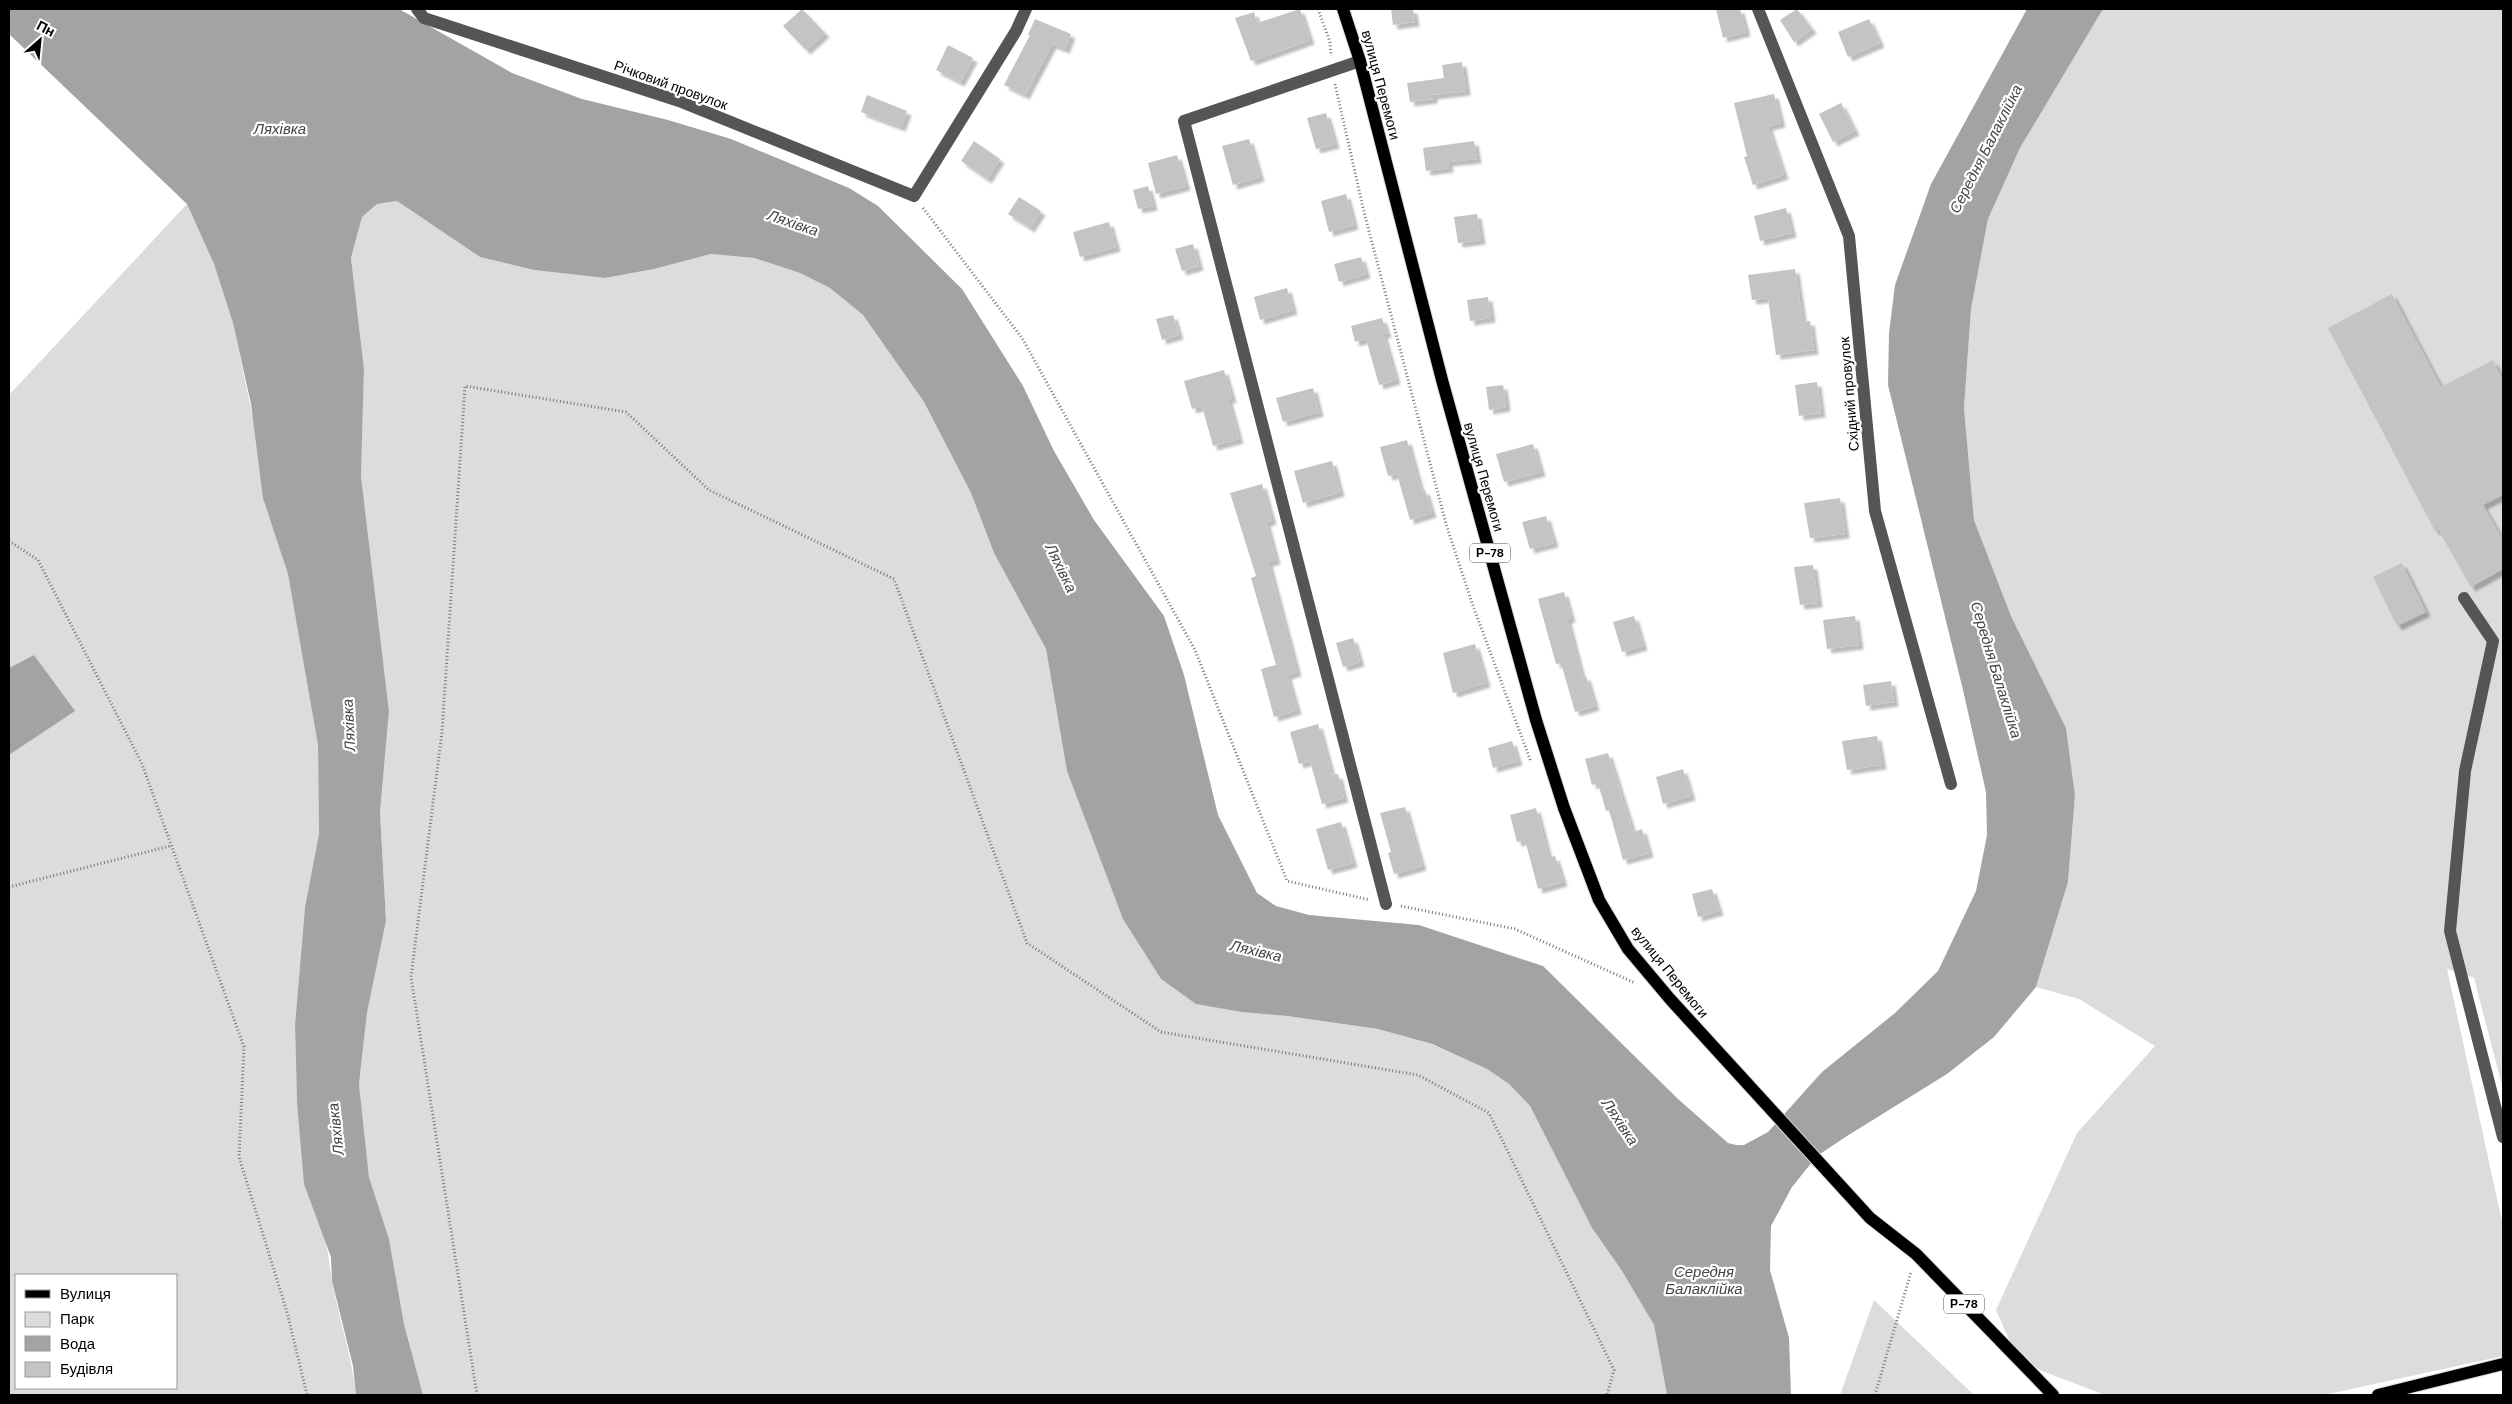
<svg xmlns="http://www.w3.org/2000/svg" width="2512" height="1404" font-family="'DM Sans',sans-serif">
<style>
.green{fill:#dcdcdc;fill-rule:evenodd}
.water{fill:#a3a3a3}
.building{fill:#c4c4c4;filter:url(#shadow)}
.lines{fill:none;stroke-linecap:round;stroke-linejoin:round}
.major-casing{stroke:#dbdbdb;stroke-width:14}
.path{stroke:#777;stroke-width:3;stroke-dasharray:1 2.5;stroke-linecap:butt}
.minor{stroke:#555;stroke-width:12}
.major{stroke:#000;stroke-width:12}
.labels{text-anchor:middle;stroke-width:4.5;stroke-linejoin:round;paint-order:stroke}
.shield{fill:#fff;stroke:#4c4c4c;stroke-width:1}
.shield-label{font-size:12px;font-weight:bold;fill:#000}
.street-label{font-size:14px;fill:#000;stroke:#fff}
.water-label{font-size:15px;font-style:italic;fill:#444;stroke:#fff}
</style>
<defs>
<filter id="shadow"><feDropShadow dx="4.5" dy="4.5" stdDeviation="1" flood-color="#0004"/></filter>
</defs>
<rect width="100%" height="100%" fill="#fff"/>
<!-- green -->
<path class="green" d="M2103,9H2503V1089L2474,978L2447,969L2503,1226V1356L2324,1395H2105L2019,1362L1996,1310L2077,1133L2155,1046L2079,999L2036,987L2068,882L2075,795L2066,728L2011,616L1974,520L1964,408L1971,309L1988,219L2020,148Z
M397,201L480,257L534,270L605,278L654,269L711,254L754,258L800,273L830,288L863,315L924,402L971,493L994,553L1046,649L1067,771L1161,979L1197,1004L1241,1012L1287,1016L1378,1029L1431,1044L1487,1069L1509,1084L1530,1106L1592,1228L1622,1271L1654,1325L1667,1395H423L404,1324L389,1239L369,1177L359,1084L367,1013L386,921L380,812L389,711L361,476L364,369L351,258L362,217L377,204Z
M187,204L214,264L233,323L279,544L288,574L298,628L318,745L319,834L305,907L295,1025L297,1102L324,1236C329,1253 329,1264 332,1281C339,1320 352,1356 356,1395H9V755L74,711L34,655L9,668V395ZM16,1275H176V1388H16Z
M1874,1300L1974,1395H1840Z"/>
<!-- water -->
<path class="water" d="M9,9H399L512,73L582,99L668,120L731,139L849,188L878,206L962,289L1023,386L1054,451L1094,520L1164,616L1184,675L1218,815L1257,893L1276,906L1309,915L1419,925L1543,966L1678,1099L1728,1143L1736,1145H1744L1768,1132L1822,1072L1895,1013L1938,971L1976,891L1987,835L1986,792L1963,690L1888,385L1889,333L1895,285L1931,184L2027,9H2103L2020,148L1988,219L1971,309L1964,408L1974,520L2011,616L2066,728L2075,795L2068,882L2036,987L1994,1037L1947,1074L1847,1136L1817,1156L1792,1187L1771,1226L1770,1270L1789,1338L1791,1395H1667L1654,1325L1622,1271L1592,1228L1530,1106L1509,1084L1487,1069L1432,1044L1378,1029L1287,1016L1241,1012L1196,1004L1161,979L1123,919L1067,771L1046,649L994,553L971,493L924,402L863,315L830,288L800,273L754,258L711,254L654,269L605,278L534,270L480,257L397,201L377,204L362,217L351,258L364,369L361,476L389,711L380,812L386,921L367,1013L359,1084L369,1177L389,1239L404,1324L423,1395H356L353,1366L332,1281L331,1257L304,1184L297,1102L295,1025L305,907L319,834L318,745L288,574L263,498L251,404L233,323L214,264L187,204L9,34Z
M34,655L75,711L9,755V668Z"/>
<!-- building -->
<path class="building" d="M802,9L825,33L806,50L783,26Z
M1300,9L1310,40L1251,61L1235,18L1254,12L1257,23Z
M1391,9H1413L1415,22L1393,25Z
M1716,9H1740L1746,32L1723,38Z
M1797,9L1812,29L1794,42L1780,20Z
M1035,19L1071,34L1065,49L1052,44L1025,95L1004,85L1030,35H1028Z
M1869,19L1880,43L1848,57L1838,32Z
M948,45L973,58L960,82L936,70Z
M1462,62L1466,91L1433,95V99L1410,102L1407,83L1444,78L1442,65Z
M1774,94L1781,123L1768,126L1784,175L1753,185L1744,157L1747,156L1734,103Z
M867,95L907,111L901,127L861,112Z
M1841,103L1855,131L1833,142L1819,114Z
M1326,113L1335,144L1316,149L1307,118Z
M1249,139L1260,177L1233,185L1222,146Z
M974,141L1000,159L987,179L961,161Z
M1474,141L1477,159L1448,162L1449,168L1426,171L1423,148Z
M1177,155L1186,186L1156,194L1148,163Z
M1148,186L1153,206L1138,209L1133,190Z
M1346,194L1354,225L1329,232L1321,201Z
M1019,197L1041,211L1030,228L1008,214Z
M1786,208L1792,233L1760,241L1754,216Z
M1477,214L1481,240L1458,243L1454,217Z
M1109,222L1116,247L1080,257L1073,232Z
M1193,244L1199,266L1182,271L1175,249Z
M1361,257L1366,274L1339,282L1334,264Z
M1795,269L1803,322L1810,321L1814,350L1776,355L1768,298L1752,300L1748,275Z
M1287,288L1293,310L1260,320L1254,297Z
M2392,294L2441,387L2493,360L2503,380V495L2483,505L2503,540V569L2471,587L2438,529L2435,531L2328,328Z
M1488,297L1491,318L1470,321L1467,300Z
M1173,315L1179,335L1162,340L1156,319Z
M1382,318L1387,333L1383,334L1396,380L1379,385L1366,339L1355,342L1351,326Z
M1224,370L1232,398L1228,399L1239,439L1213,446L1202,406L1192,409L1184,381Z
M1817,382L1821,413L1799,416L1795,385Z
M1503,385L1506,407L1489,410L1486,387Z
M1313,388L1319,412L1283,422L1276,398Z
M1407,440L1421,491L1425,490L1432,513L1410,520L1397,474L1388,476L1380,447Z
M1533,444L1541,472L1504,482L1496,454Z
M1332,461L1340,492L1303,503L1294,471Z
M1262,484L1272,520L1266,522L1276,560L1268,562L1297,672L1287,675L1297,710L1274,717L1261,669L1276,665L1251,578L1256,576L1230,493Z
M1840,498L1845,534L1810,538L1804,503Z
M1546,516L1554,543L1530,549L1522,522Z
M2402,563L2426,612L2397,626L2373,577Z
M1813,565L1818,603L1800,605L1794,567Z
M1564,592L1571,618L1567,619L1582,677L1586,676L1595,706L1575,712L1561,663L1556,664L1538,599Z
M1634,616L1643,646L1622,652L1613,622Z
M1855,616L1859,645L1827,649L1823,620Z
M1353,638L1360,662L1343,667L1336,643Z
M1475,644L1486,683L1453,693L1443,653Z
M1891,681L1894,702L1866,706L1863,685Z
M1318,724L1332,775L1338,774L1344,798L1322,804L1310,761L1299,764L1290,732Z
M1877,736L1882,765L1847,770L1842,741Z
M1512,741L1518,761L1493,768L1488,748Z
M1608,753L1633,832L1642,829L1649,853L1623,860L1609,810L1606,811L1598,783L1592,785L1585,759Z
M1683,769L1691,796L1663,804L1656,777Z
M1405,807L1422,866L1394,874L1388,853L1391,852L1380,813Z
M1536,808L1549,858L1555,856L1563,882L1538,889L1525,840L1517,842L1510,815Z
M1341,822L1353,863L1328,870L1316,829Z
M1712,889L1719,911L1698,917L1692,894Z"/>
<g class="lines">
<defs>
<path id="major" d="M1343,9L1360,61L1442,380L1536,720L1564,808L1599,900L1628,949L1670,999L1870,1218L1916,1254L2053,1395
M2378,1395L2503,1364"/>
</defs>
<!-- major casing -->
<use href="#major" class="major-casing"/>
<!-- path -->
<path class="path" d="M1318,9L1330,42L1331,56
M1335,84L1364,212L1446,524L1472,603L1531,762
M923,208L1022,338L1195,650L1287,881L1370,900
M9,541L38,560L142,764L244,1047L239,1157L287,1312L307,1395
M9,887L170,846
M1401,906L1515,929L1635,983
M477,1395L411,977L442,732L465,386L626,412L709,490L894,579L1027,943L1161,1032L1418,1075L1489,1113L1614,1370L1607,1395
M1875,1395L1911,1272"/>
<!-- minor -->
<path class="minor" d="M417,9L424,18L679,101L914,196L1016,31L1026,9
M1758,9L1849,236L1875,511L1951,784
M1360,61L1184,121L1386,904
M2464,598L2493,641L2465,771L2450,931L2503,1137"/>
<!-- major -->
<use href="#major" class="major"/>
</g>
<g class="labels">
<!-- shield labels -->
<g class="shield">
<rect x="1470" y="543.5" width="40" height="19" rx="4"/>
<rect x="1944" y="1294.5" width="40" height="19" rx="4"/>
</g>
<g class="shield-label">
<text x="1490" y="557">Р-78</text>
<text x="1964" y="1308">Р-78</text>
</g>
<!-- street labels -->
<g class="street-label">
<text transform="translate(671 85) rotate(20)" y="5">Річковий провулок</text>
<text transform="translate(1381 85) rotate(75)" y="5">вулиця Перемоги</text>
<text transform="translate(1849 394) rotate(-95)" y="5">Східний провулок</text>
<text transform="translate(1484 477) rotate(74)" y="5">вулиця Перемоги</text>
<text transform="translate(1670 972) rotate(51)" y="5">вулиця Перемоги</text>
</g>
<!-- water labels -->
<g class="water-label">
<text x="280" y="134">Ляхівка</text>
<text transform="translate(1986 149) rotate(-63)" y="5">Середня Балаклійка</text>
<text transform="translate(793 223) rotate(19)" y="5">Ляхівка</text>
<text transform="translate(1061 568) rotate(64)" y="5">Ляхівка</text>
<text transform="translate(1996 670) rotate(73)" y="5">Середня Балаклійка</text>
<text transform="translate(349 725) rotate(-93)" y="5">Ляхівка</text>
<text transform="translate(1256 951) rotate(13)" y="5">Ляхівка</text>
<text transform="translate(1620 1122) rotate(56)" y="5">Ляхівка</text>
<text transform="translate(336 1129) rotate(-96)" y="5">Ляхівка</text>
<text x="1704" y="1277">Середня<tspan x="1704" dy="17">Балаклійка</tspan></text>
</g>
</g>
<!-- border -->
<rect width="2512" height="1404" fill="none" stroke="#000000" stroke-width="20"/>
<!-- legend -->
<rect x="15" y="1274" width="162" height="115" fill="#ffffff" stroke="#999999"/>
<rect x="25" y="1290" width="25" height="8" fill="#000000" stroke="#999999"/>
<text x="60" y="1299" font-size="15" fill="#000000">Вулиця</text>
<rect x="25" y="1312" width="25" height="15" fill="#dcdcdc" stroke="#999999"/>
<text x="60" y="1324" font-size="15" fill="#000000">Парк</text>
<rect x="25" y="1336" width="25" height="15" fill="#a3a3a3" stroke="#999999"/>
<text x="60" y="1349" font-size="15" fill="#000000">Вода</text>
<rect x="25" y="1362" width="25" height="15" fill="#c4c4c4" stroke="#999999"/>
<text x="60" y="1374" font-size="15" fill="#000000">Будівля</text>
<!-- north arrow -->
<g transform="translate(40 40) rotate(27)" stroke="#ffffff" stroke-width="4" paint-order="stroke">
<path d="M0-4L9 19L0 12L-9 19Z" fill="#000000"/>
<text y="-8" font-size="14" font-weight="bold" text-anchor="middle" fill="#000000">Пн</text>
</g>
</svg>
